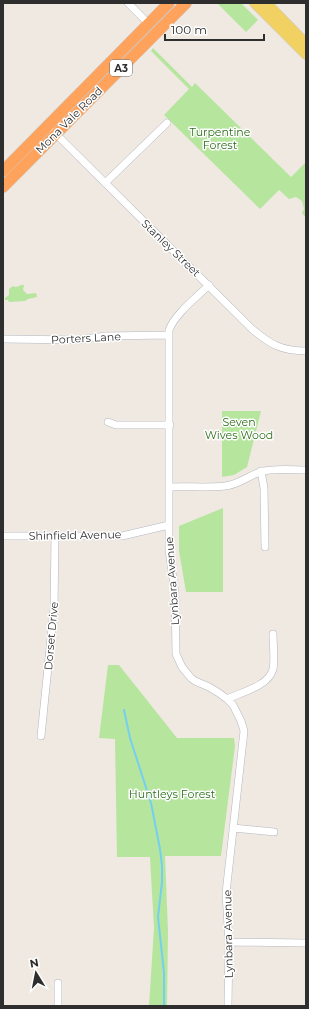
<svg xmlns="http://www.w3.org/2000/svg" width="309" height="1009" font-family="Montserrat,sans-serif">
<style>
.green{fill:#b6e59e}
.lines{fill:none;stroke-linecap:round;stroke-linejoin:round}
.stream{stroke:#75cff0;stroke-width:2}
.minor-casing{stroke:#b4b7c1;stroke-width:8}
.major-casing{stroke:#c9c9c9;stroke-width:10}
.highway-casing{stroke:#c9c9c9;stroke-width:12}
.minor{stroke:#fff;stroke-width:7}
.major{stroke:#f2d163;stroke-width:9}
.highway{stroke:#ffa35c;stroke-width:11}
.labels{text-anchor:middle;stroke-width:3;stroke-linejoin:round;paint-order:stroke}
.shield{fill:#fff;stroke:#6d6d6d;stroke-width:1}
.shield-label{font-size:10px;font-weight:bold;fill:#2e2e2e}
.street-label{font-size:11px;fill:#2e2e2e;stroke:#fff}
.park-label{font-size:11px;fill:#2c6e1b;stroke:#fff}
</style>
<rect width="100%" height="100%" fill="#efe9e1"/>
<!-- green -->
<path class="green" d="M217,3H241L258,20L246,32Z
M153,48L192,87L195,83L291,177L306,162V218L302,213L304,209L302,201L296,197L289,199L279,190L260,209L164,115L189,89L151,51Z
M20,285H24L23,290L27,294L36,293L37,297L28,299L25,301L9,302L8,300H5V298L9,295V289L13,286L15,287L20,286Z
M222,411H261L247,467L234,475L222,477Z
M223,508V592H186L179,551V526Z
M108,665H119L177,738H234L235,746L221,856H165L168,931L167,1006H149L154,928L150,857H117L115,739L99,738Z"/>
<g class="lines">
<!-- stream -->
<path class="stream" d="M124,710L130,738L151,803L160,849L162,866V882L158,917L164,973V1006"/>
<defs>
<path id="minor" d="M128,3L149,24
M54,132L252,329C270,344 281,351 306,351
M105,183L167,123
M209,285C197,297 175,314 169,330V550L175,593L176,654L182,667L191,678L195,681L209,687L219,693L227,699L233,705L241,721L244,731L226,893L229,942L228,1006
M3,339L79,340L105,336L169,335
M108,422L116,425H170
M261,471L264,488L265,547
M169,487C187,486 207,488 225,486C238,485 248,476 260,472C272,468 293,470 306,470
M3,536H122L169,525
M227,699C242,692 269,686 273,669C275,660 273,644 273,634
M41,736L54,608L55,536
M233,828L274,832
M229,942L305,943
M58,983V1006"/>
<path id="major" d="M254,3L306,55
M267,3L306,43"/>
<path id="highway" d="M3,171L169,3
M3,187L186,3"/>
</defs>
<!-- minor casing -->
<use href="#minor" class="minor-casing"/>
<!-- major casing -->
<use href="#major" class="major-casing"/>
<!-- highway casing -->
<use href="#highway" class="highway-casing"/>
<!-- minor -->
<use href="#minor" class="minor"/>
<!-- major -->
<use href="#major" class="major"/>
<!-- highway -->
<use href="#highway" class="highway"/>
</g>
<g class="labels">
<!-- shield labels -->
<rect class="shield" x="110" y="60" width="22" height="16" rx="3"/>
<g class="shield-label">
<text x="121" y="72">A3</text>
</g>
<!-- street labels -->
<g class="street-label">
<text transform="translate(69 120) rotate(-45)" y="4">Mona Vale Road</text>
<text transform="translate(171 248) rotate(44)" y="4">Stanley Street</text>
<text transform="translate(86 338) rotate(-3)" y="4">Porters Lane</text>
<text transform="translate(75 535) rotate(-1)" y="4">Shinfield Avenue</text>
<text transform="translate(172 581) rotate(-94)" y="4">Lynbara Avenue</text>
<text transform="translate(51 636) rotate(-85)" y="4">Dorset Drive</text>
<text transform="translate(228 934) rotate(-91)" y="4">Lynbara Avenue</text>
</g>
<!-- park labels -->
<g class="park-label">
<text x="220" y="136">Turpentine<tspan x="220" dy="13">Forest</tspan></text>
<text x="239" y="426">Seven<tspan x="239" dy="13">Wives Wood</tspan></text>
<text x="172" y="798">Huntleys Forest</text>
</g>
</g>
<!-- border -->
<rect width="309" height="1009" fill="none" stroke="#2e2e2e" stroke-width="8"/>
<!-- north arrow -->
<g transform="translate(36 973) rotate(350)" stroke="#ffffff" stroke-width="3" paint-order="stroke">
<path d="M0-3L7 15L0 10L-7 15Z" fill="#2e2e2e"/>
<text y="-6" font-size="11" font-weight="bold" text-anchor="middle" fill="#2e2e2e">N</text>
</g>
<!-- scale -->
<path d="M165 34v6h99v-6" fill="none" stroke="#2e2e2e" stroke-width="2"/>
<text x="171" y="34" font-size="12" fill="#2e2e2e" stroke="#ffffff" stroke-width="3" paint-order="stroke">100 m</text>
</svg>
